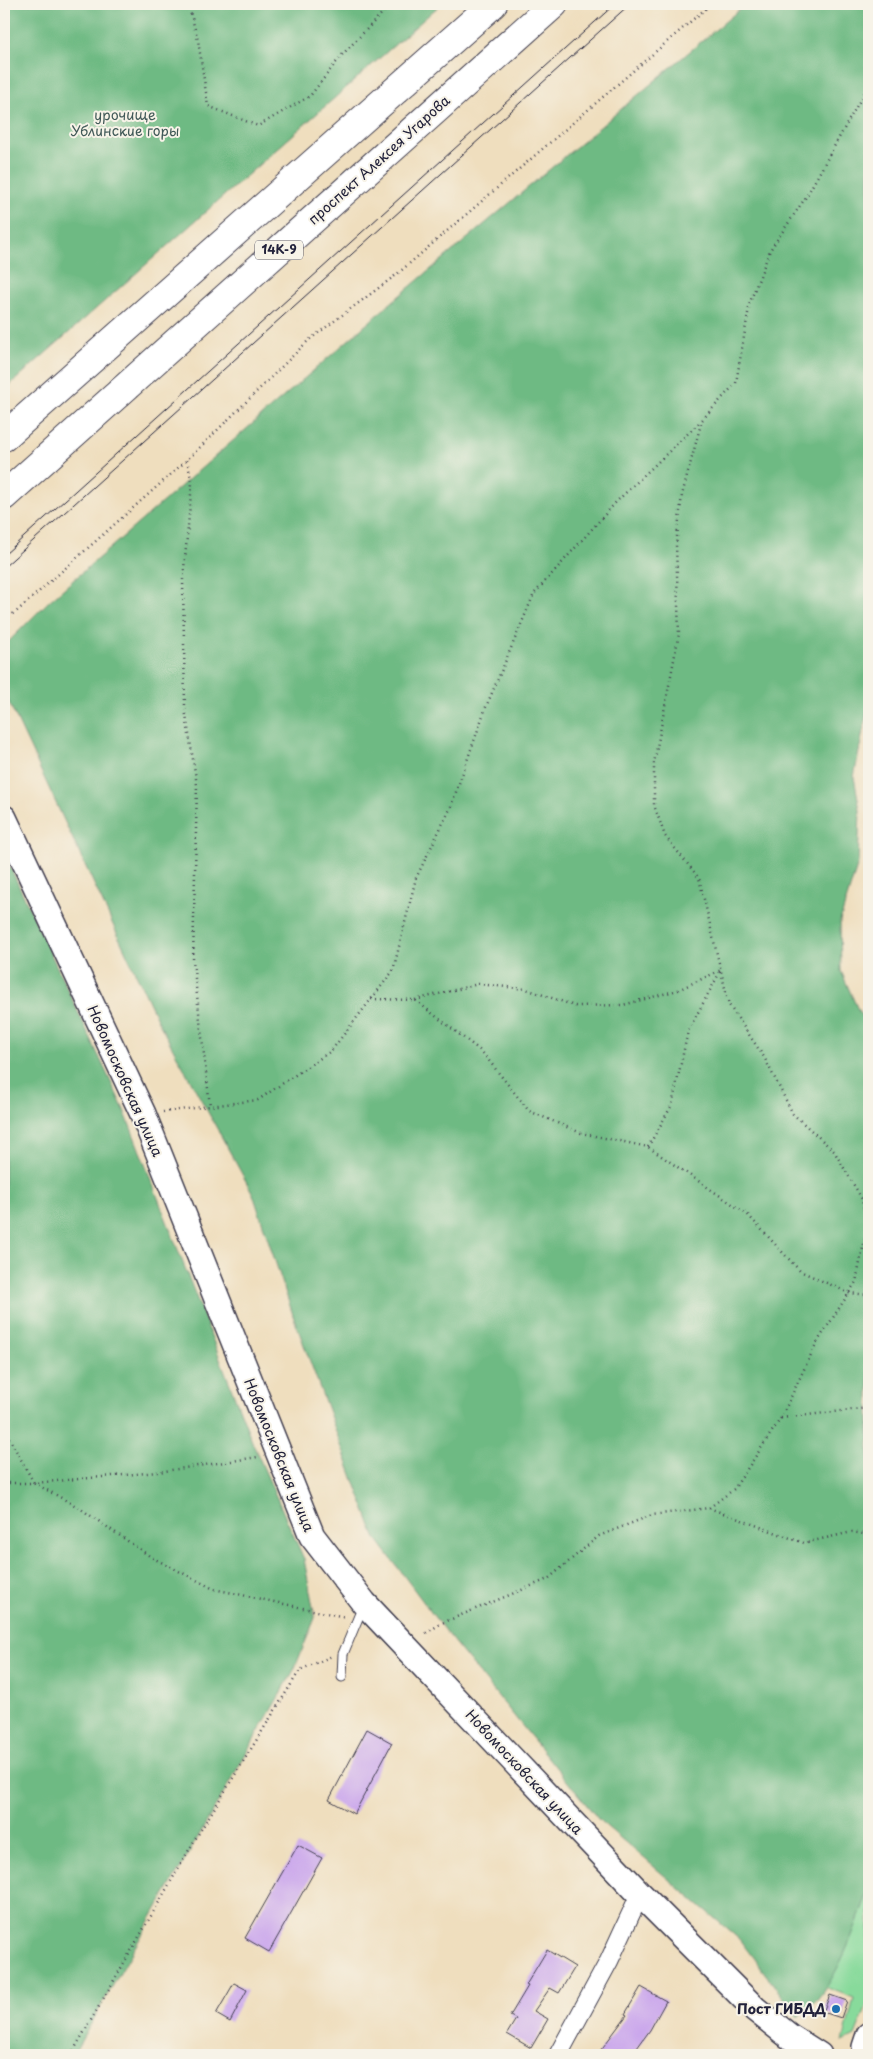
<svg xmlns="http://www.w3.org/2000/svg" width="873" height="2059" font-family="'Playpen Sans',sans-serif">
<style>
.green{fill:#88da9b;stroke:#557e6b}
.forest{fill:#6eba83;stroke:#486e5f}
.building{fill:#c9a4ec}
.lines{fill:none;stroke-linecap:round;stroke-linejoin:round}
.lane-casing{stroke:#413e4f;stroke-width:11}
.street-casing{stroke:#413e4f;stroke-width:20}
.secondary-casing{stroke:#413e4f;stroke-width:28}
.primary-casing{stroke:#413e4f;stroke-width:30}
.path{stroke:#413e4f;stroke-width:2.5;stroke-dasharray:1 4;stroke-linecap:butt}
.lane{stroke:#fff;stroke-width:9}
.street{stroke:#fff;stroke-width:18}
.secondary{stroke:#fff;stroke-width:25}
.primary{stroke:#fff;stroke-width:28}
.tram{stroke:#22223b;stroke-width:1}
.poi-dot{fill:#1f6fb2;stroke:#f7f3e8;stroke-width:2}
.labels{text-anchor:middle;stroke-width:4;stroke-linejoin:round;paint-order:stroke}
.shield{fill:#f7f3e8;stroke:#62616f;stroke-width:1}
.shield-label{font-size:12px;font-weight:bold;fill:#22223b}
.park-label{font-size:14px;fill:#415958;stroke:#f7f3e8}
.street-label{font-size:14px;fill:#22223b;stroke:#f7f3e8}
.poi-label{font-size:14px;font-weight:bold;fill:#22223b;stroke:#f7f3e8;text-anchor:end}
</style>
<rect width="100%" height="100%" fill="#f7f3e8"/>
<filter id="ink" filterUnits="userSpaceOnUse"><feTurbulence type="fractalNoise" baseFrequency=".02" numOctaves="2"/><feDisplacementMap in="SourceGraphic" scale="10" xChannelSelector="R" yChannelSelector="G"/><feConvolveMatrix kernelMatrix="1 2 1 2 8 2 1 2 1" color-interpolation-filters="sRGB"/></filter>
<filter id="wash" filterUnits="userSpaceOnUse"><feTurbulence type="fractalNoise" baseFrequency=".0096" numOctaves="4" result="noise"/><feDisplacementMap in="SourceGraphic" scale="20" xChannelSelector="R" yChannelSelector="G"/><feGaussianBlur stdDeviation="1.12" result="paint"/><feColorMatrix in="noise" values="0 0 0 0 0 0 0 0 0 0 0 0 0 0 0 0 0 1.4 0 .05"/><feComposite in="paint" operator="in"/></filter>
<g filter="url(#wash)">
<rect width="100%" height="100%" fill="#efdebe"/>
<!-- green -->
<path class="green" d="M869,1889V2000L855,2036L843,2042L854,1998L825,1987L849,1943Z"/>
<!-- forest -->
<path class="forest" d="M4,4H441L4,390Z
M746,4H869V701L854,777L860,810L858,863L840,921L841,971L859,1012L869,1027V1889C854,1930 836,1991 798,2017L739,1939L599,1820L448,1635L375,1537L294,1318L253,1194L159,1023L4,692V646L47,603L392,302Z
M4,854L124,1110L253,1444L304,1559L315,1618L294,1670L73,2055H4Z"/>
<g id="blocks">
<!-- building -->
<path class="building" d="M367,1729L392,1743L354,1814L329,1800Z
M298,1845L322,1858L269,1952L245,1938Z
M547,1950L575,1967L559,1993L550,1988L534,2011L548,2019L531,2048L507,2034L516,2019L510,2016L528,1986L526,1985Z
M234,1983L247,1990L230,2022L216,2014Z
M641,1987L666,2001L650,2030L632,2055H597L627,2015L625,2014Z
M830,1995L847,2001L841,2018L823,2012Z"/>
</g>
</g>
<g filter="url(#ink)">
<use href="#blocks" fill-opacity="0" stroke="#413e4f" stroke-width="1"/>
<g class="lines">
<defs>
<path id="lane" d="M342,1677L343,1654L363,1606"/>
<path id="street" d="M558,2055L609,1961L640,1894"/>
<path id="secondary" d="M4,818L143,1114L312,1536L364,1603L640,1894L755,2009L789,2036L819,2055
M865,2047L869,2035"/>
<path id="primary" d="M4,437L493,4
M4,496L554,4"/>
</defs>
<!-- lane casing -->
<use href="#lane" class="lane-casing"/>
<!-- street casing -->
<use href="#street" class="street-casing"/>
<!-- secondary casing -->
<use href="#secondary" class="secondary-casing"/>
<!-- primary casing -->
<use href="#primary" class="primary-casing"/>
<!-- path -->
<path class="path" d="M188,4L198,40L208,106L258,126L310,96L342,55L391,4
M187,460L192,483L183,580L185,709L197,785L193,961L210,1106
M4,619L16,612L187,460L309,340L396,275L711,4
M371,999L415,1000L482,1052L529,1111L581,1133L648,1147L747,1214L800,1271L849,1293L869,1295
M415,1000L478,984L526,989L575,1006L623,1005L678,990L721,970L688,1031L672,1105L648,1147
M163,1112L258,1100L331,1051L393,971L416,878L450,809L486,707L534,594L617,501L701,421
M867,1228L862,1199L834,1151L793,1114L764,1057L729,1005L699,878L665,836L654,805V763L679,634L676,545L682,495L702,420L736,383L750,302L770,250L806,197L869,84
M781,1418L869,1408
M4,1429L34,1483L158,1472L258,1457
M4,1483H34L78,1507L151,1557L214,1589L345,1617
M709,1508L804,1543L852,1532L869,1535
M426,1633L442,1623L548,1579L599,1536L652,1515L709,1508L734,1489L781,1418L816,1344L856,1282L867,1228L869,1230
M71,2055L197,1836L300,1670L332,1656"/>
<!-- lane -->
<use href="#lane" class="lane"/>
<!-- street -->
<use href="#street" class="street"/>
<!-- secondary -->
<use href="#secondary" class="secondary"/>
<!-- primary -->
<use href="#primary" class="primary"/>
<!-- tram -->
<path class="tram" d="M4,555L615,4
M4,567L630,4"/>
</g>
</g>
<!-- markers -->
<circle class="poi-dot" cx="836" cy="2009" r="5"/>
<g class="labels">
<!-- shield labels -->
<rect class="shield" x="255" y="240.5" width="48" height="19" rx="4"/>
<g class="shield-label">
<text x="279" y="254">14К-9</text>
</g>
<!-- park labels -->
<g class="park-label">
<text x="125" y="120">урочище<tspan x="125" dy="16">Ублинские горы</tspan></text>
</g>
<!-- street labels -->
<g class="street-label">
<text transform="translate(379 160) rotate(-42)" y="5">проспект Алексея Угарова</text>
<text transform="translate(125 1081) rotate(66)" y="5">Новомосковская улица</text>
<text transform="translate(279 1455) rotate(68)" y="5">Новомосковская улица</text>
<text transform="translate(524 1772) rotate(47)" y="5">Новомосковская улица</text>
</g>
<!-- poi labels -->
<g class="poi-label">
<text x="826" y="2014">Пост ГИБДД</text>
</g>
</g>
<!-- margin -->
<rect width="873" height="2059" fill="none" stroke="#f7f3e8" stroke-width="20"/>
</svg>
